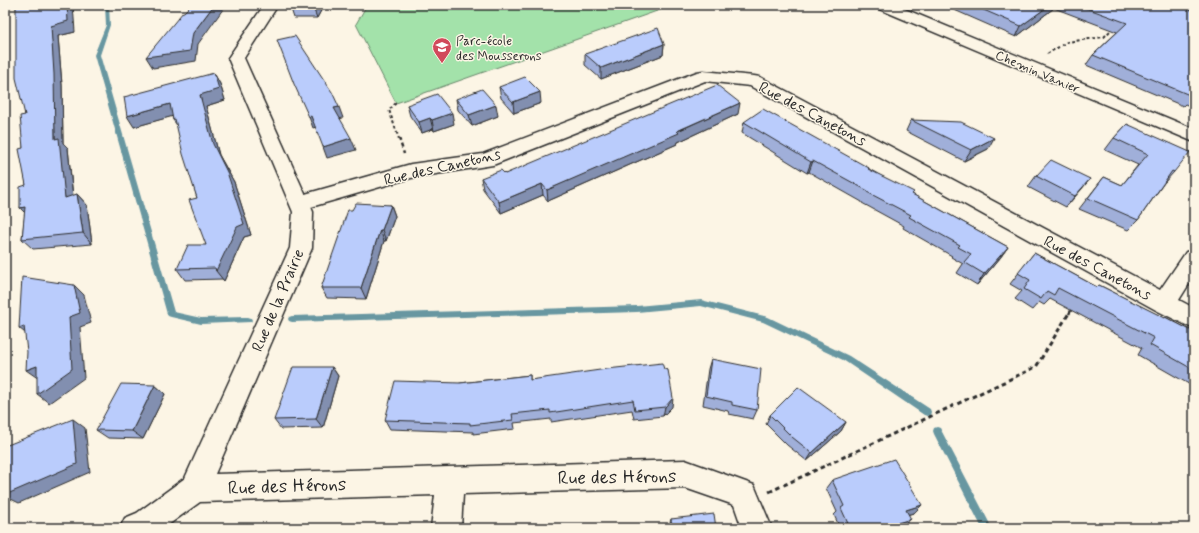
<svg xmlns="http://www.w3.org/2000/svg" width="1199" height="533" font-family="Mynerve,sans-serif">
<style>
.green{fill:#a3e2aa;stroke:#67866a}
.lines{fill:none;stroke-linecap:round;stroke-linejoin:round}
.stream{fill:#6897a1;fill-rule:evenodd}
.minor-casing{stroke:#2b2b2b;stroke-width:3}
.path-far2{stroke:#2b2b2b;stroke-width:2;stroke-dasharray:3 2.5;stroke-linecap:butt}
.path-far1{stroke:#2b2b2b;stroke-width:2.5;stroke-dasharray:4 3;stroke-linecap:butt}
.path{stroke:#2b2b2b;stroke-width:3;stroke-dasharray:4.5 3.5;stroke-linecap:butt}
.minor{fill:#fcf5e5;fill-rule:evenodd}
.wall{fill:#a0afd9;stroke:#2b2b2b}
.shaded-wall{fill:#828fb0;stroke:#2b2b2b}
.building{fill:#baccfc;stroke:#2b2b2b}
.labels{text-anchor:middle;stroke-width:3;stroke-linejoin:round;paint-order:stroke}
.far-poi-label{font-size:13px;fill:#2b2b2b;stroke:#fcf5e5;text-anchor:start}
.far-street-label{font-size:13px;fill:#2b2b2b;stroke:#fcf5e5}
.street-label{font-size:16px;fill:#2b2b2b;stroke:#fcf5e5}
.near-street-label{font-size:19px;fill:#2b2b2b;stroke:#fcf5e5}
</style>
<rect width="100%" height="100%" fill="#fcf5e5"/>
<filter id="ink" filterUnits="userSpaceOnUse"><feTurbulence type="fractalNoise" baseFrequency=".025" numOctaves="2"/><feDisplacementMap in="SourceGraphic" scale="8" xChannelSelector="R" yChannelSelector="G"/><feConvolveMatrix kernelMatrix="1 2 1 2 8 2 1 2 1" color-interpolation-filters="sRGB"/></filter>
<g filter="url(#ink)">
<!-- green -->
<path class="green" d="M367,5H674L396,103L356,24Z"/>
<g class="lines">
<!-- stream -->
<path class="stream" d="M105,5H109L110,25L100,55L174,312L201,318L248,317L251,318L252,320L251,322L201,324L171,317L168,316L167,314L94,55L106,25Z
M701,300L768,317L849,356L930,409L931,412L930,415L927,416L924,415L843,360L763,322L701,306L637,312L292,322L289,321L288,319L289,317L292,316L637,306Z
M937,427L940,428L992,528H982L934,434L933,431L934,428Z"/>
<defs>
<path id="minor" d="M264,5H278L244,58L305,194L411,164L483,154L697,72L703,71L754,76L760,77L1160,290L1186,252L1194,250V276L1179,300L1194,308V329L1156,310L750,86L705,81L493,165L411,178L311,207L313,212L312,248L215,474L685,460L754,485L772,528H742L734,505L685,488L463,494L461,528H431L435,495L200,502L164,528H120L125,518L137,513L185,478L290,248L293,212L228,58Z
M875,5H895L1194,129V142L877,8Z"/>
</defs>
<!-- minor casing -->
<use href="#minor" class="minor-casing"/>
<!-- path-far2 -->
<path class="path-far2" d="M1047,54L1067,42L1104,37L1112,29
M396,103L389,110L399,139"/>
<!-- path-far1 -->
<path class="path-far1" d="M399,138L404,154
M1069,314L1073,307"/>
<!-- path -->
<path class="path" d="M769,492L1036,367L1069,313"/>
<!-- minor -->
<use href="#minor" class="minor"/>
</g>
<!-- wall -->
<path class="wall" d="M16,5L75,32L58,36L62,85L63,143L68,148L73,196L77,194L87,205L92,244L33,249L22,239L25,213L20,208L26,185L23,148L25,115Z
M293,5H324L317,18H294L291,9Z
M943,5H1194V108L1185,104L1183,106L1086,65L1093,55L1117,32L1054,8L1016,37Z
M664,44L663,55L601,79L585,65V54Z
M214,73L220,84L225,100L206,106L219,155L234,182L251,235L244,237L224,281L222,279L185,280L177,269L206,245L197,198L177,125L173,120L172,116L134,127Z
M499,87L541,103L514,113L501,98Z
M456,99L498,116L472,126L458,110Z
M407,105L454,124L434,131L433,129L422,133L410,116Z
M738,114L678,142L677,144L548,201L543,195L501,213L483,189L481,178L505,174Z
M911,120L988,149L964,161L906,131Z
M744,122L869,168V169L912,194L1008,247L1000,258L977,285L957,273L963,264L951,257L952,256L903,228L904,226L862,203V202L809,172L807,173L742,133Z
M1127,124L1174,172L1164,183L1138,220L1128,230L1079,209L1104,177L1122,185L1138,165L1105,150L1114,138Z
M1036,176L1090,179L1066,207L1028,187Z
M391,205L395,216L386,241H384L366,299L327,298L321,288L352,210Z
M1034,253L1097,287L1099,285L1164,318L1165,317L1194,332V387L1138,355L1142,348L1050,299L1044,305L1039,302L1032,310L1015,299L1022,291L1010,284Z
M711,359L757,410L753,419L729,414L728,411L703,405L708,369Z
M332,367L338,376L323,428L281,429L274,420Z
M530,375V380L672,407L663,416L634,419L632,410L551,422V419L514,423L515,429L473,434V432L390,429L385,420L460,383Z
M155,385L165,394L143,439L108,438L96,430Z
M770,415L846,422L841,431L807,461L787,445L766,424Z
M832,480L914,513L909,514L903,526L896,528H840L834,515L837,512L826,488Z
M671,519L716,528H669V526Z"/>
<!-- shaded-wall -->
<path class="shaded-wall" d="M67,5H73L75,32L58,36L62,85L63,143L68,148L74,209L65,198L55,139L51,26Z
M214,5H226L198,44L196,61L153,68L146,57L193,33Z
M316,5H324L317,18L314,10Z
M1050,5H1056L1054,8L1016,37L1021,26Z
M664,44L663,55L601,79V68Z
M214,73L220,84L225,100L206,106L219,155L234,182L251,235L244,237L224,281L216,271L200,95Z
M540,92L541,103L514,113L513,102Z
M740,103L738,114L678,142L677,144L548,201L547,190Z
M170,104L177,115L134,127L127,116Z
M496,105L498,116L472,126L469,115Z
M339,107L343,118L338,119L334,108Z
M452,113L454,124L434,131L432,120Z
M311,116L316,127L313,128L309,117Z
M430,118L433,129L422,133L419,122Z
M351,138L356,150L327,158L323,147Z
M994,138L988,149L964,161L971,150Z
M813,161L809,172L807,173L811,162Z
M1090,179L1081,190L1066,207L1075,196Z
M542,184L543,195L501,213L499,202Z
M77,194L87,205L92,244L83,233Z
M391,205L395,216L386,241L382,230Z
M25,207L31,219L20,208Z
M380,230L384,241L366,299L361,288Z
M1008,247L1000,258L977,285L984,274Z
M74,285L84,295L91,323L80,327L84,378L49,403L37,394L69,317Z
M24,326L31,338L19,328Z
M37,366L39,379L26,370Z
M332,367L338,376L323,428L316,419Z
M155,385L165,394L143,439L132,431Z
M673,398L672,407L663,416L665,407Z
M73,419L85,428L90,472L19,503L5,496Z
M846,422L841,431L807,461L812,453Z
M922,505L914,513L898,517L906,510Z
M911,519L903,526L896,528H883L884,527Z"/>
<!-- building -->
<path class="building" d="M16,5H67L68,21L51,26L54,74L55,139L59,138L65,198L77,194L83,233L22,239L25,207L20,208V187L26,185L19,149L23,148L20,116L25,115L16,78Z
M191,5H214L193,33L190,51L146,57L183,12H184Z
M293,5H316L314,10L291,9Z
M972,5H1050L1021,26Z
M1078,5H1176L1194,11V94L1192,96L1093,55L1127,23Z
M658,28L664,44L601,68L585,54Z
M295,36L332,92L339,107L334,108L351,138L323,147L311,116L309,117L294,84L277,40Z
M214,73L219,89L200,95L213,144L227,172L244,224L237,227L216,271L215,268L177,269L188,245H206L189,200L197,198L183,154L175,119L173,120L170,104L127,116L124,97Z
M525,77L540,92L513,102L499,87Z
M717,85L740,103L677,131L679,133L547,190L542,184L499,202L481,178L501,170L505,174Z
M482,89L496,105L469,115L456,99Z
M437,94L452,113L432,120L430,118L419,122L407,105Z
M763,109L869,168L868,169L914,192L912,194L1008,247L984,274L964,262L971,254L958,247L960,245L909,217L911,215L867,192L868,191L813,161L811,162L744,122Z
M911,120L961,122L994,138L971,150Z
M1127,124L1190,152L1174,172L1172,171L1138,220L1088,198L1104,177L1122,185L1148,154L1114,138Z
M1051,160L1090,179L1075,196L1036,176Z
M356,203L391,205L382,230H380L361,288H321L348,210H352Z
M1034,253L1097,287L1099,285L1165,318V317L1194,332V370L1150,345L1154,338L1058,288L1054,295L1047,291L1041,299L1024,289L1030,280L1018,273Z
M22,277L74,285L80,313L69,317L72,369L37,394V366L26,370L27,352L24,326L19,328Z
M711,359L761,369L757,410L732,405V402L706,396Z
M662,363L664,369L668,370L673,398L665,407L635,410L633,400L550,413V410L512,414L513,420L470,425V423L385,420L395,381L460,383L530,375V380L607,369Z
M293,367H332L316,419L274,420Z
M121,384L155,385L132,431L96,430Z
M798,387L846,422L812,453L792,437L770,415Z
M73,419L77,464L5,495V446Z
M894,459L922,505L906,510L911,519L884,527L885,528H850L841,508L844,506L832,480Z
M714,514L716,528H672L671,519Z"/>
</g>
<!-- icons -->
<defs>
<symbol id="school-pin" viewBox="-11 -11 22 30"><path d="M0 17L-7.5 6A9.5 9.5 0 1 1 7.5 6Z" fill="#d1495b" stroke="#fcf5e5"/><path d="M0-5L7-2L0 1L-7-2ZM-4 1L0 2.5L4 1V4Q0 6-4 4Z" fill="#fff"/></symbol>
</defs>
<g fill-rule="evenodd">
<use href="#school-pin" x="431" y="36" width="22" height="30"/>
</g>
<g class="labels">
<!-- far-poi labels -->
<g class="far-poi-label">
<text x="456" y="45">Parc-école<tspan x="456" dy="15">des Mousserons</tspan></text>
</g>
<!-- far-street labels -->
<g class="far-street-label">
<text transform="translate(1038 71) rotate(23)" y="5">Chemin Vanier</text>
</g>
<!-- street labels -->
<g class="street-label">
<text transform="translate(813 113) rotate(28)" y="6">Rue des Canetons</text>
<text transform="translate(442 166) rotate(-13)" y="6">Rue des Canetons</text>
<text transform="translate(1098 267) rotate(28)" y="6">Rue des Canetons</text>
<text transform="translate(277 300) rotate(-67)" y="6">Rue de la Prairie</text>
</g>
<!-- near-street labels -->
<g class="near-street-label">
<text transform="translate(617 476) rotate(-1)" y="7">Rue des Hérons</text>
<text transform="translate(287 485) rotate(-2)" y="7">Rue des Hérons</text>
</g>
</g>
<!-- margin -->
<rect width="1199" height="533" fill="none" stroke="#fcf5e5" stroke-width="20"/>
<rect x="10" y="10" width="1179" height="513" fill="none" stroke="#2b2b2b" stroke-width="1.5" filter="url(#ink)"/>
</svg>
